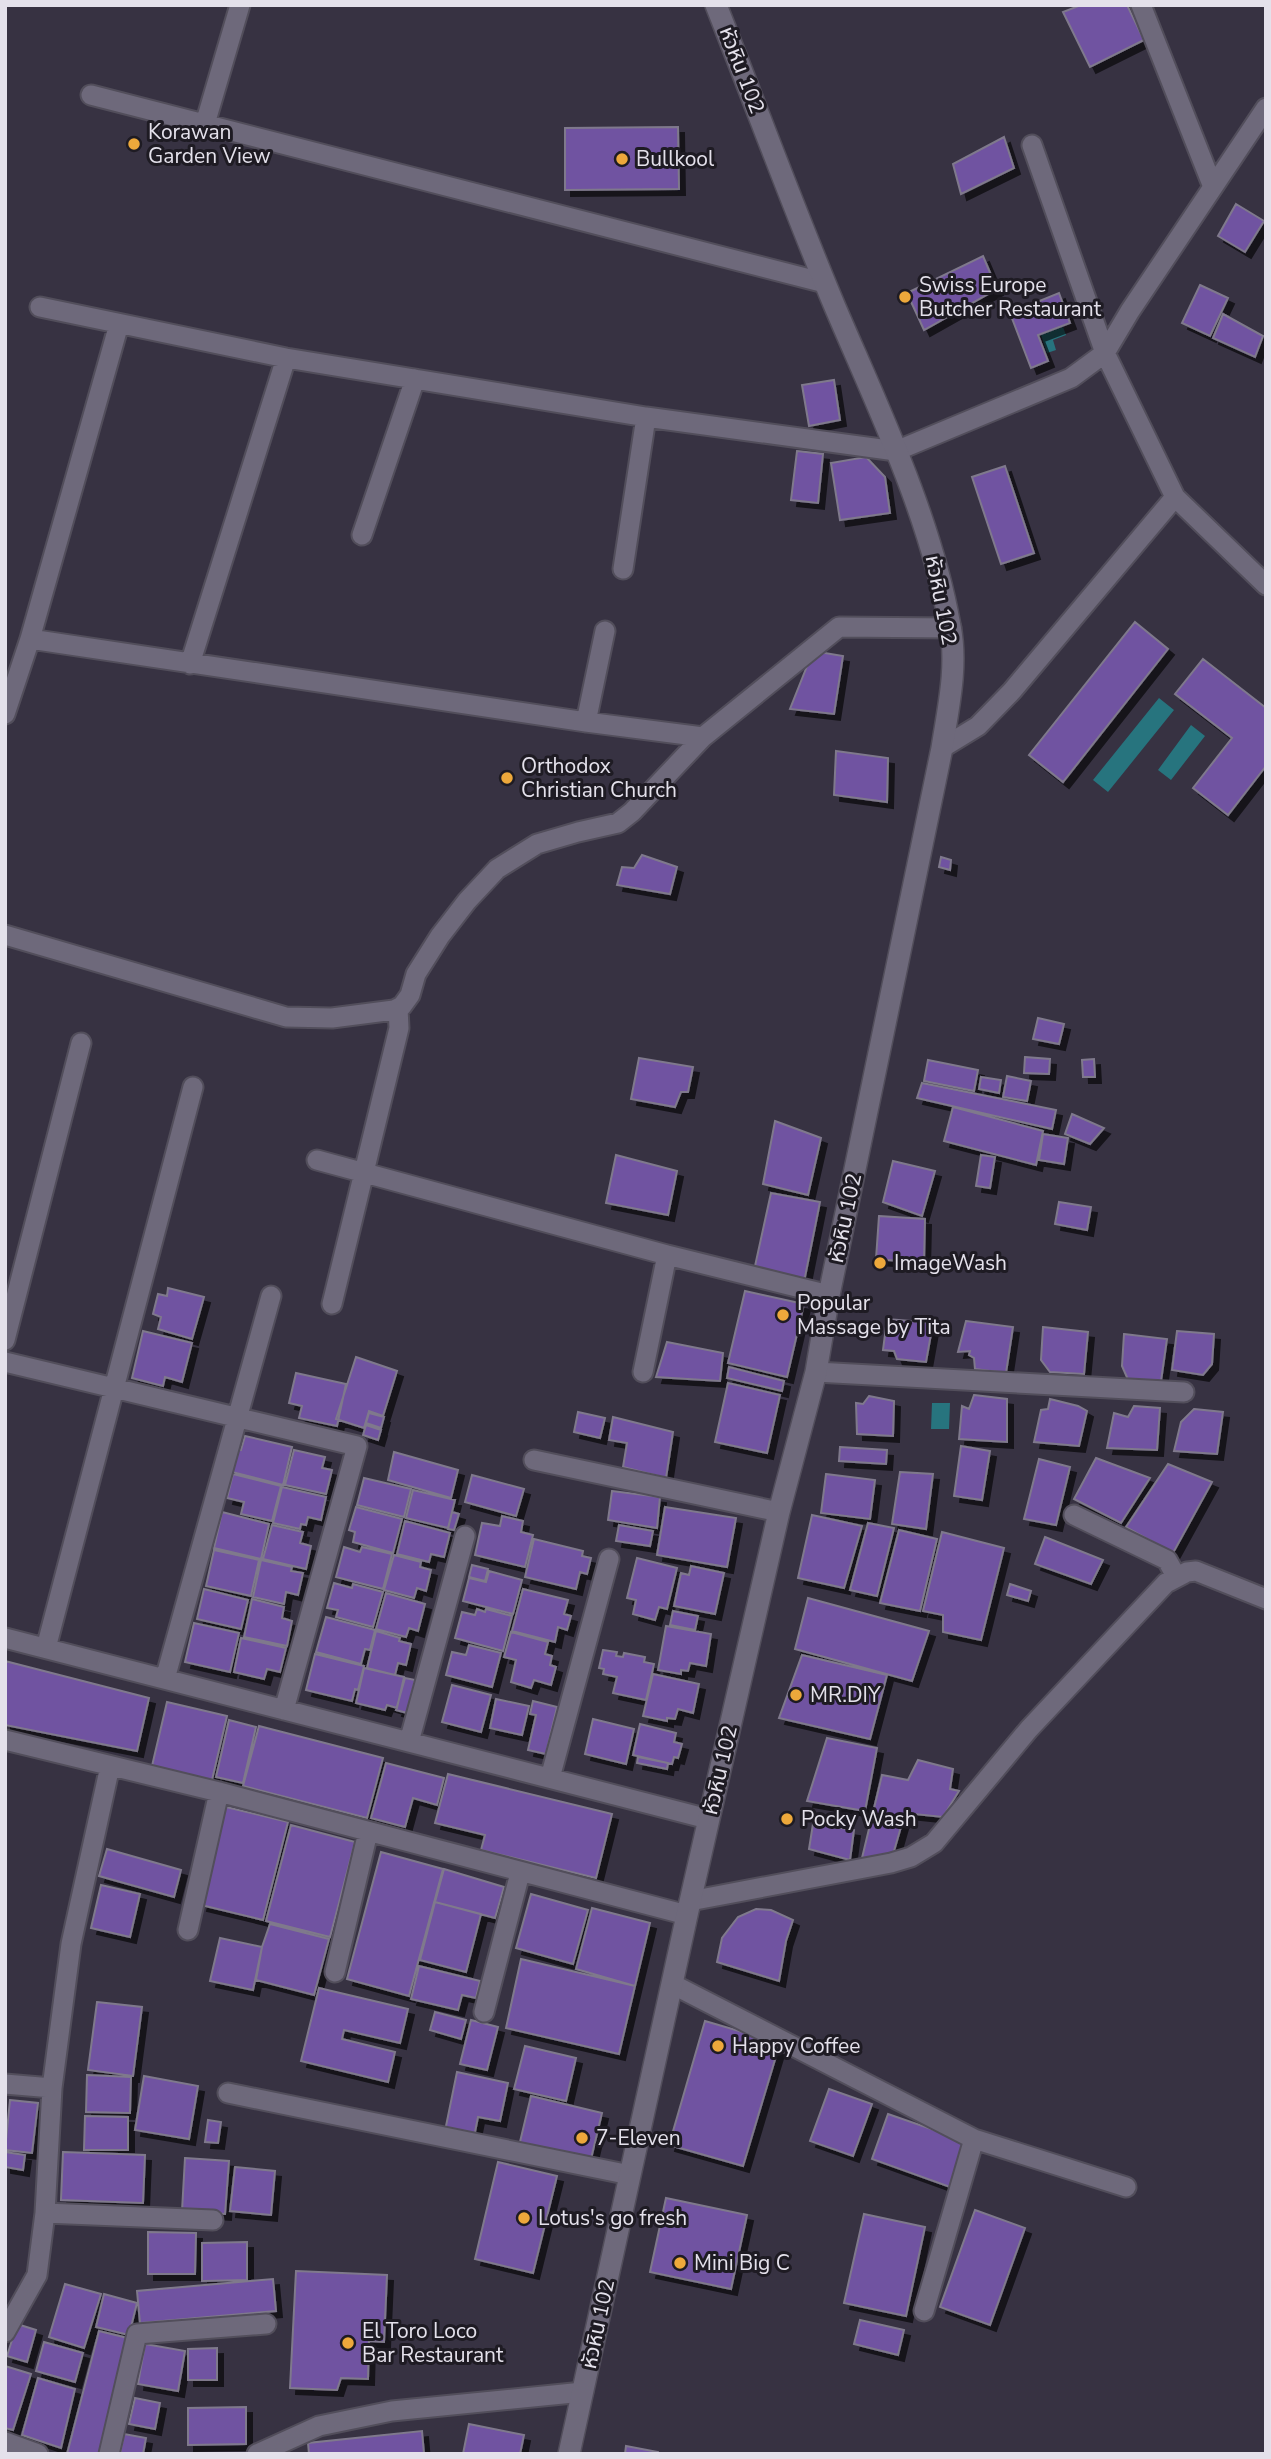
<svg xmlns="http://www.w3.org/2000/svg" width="1271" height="2459" font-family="'Nunito Sans','Noto Sans Thai',sans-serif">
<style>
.water{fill:#27747e}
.building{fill:#7052a1;stroke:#7f798c;stroke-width:2;filter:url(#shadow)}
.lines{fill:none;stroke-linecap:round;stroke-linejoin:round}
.minor-casing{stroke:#524e5b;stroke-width:23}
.tertiary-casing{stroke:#524e5b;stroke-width:24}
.minor{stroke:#6e697b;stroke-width:19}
.tertiary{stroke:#6e697b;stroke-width:21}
.poi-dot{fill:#eda83b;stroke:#1e1b23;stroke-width:2.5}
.labels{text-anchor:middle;stroke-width:6;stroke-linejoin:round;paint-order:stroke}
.street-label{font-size:21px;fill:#e4e1eb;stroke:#1e1b23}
.poi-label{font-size:21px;fill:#e4e1eb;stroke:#1e1b23;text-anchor:start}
</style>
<defs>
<filter id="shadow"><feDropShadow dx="6" dy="6" stdDeviation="0" flood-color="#0009"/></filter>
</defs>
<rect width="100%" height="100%" fill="#373242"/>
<!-- water -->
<path class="water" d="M1063,327L1066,335L1053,340L1056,350L1047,353L1041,335Z
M1159,698L1174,710L1108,792L1093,780Z
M1191,725L1205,736L1171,780L1158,770Z
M932,1403H950L949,1429H931Z"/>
<!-- building -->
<path class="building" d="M1081,5H1127L1144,40L1090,67L1063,12Z
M678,127L679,189L565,190V128Z
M1004,137L1014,168L961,194L953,164Z
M1236,204L1264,221L1245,252L1218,236Z
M983,256L997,289L924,330L907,293Z
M1200,285L1228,298L1210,336L1182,323Z
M1059,293L1070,323L1038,335L1048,361L1031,368L1010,313Z
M1223,314L1263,336L1255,357L1213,338Z
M834,380L840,420L809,426L802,385Z
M797,451L823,454L818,503L791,500Z
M866,457L885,477L890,513L840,520L831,463Z
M1005,466L1034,553L1001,564L972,477Z
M1135,622L1168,649L1063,782L1029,755Z
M813,651L843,656L834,714L790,709Z
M1203,659L1266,708V766L1228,815L1193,788L1232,738L1175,694Z
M836,751L888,758L887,802L834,795Z
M642,855L677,867L670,894L617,885L622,867L634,868Z
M941,857L951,860L950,870L939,867Z
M1038,1018L1064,1024L1059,1044L1033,1039Z
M1025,1057L1050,1059L1049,1074L1024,1073Z
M639,1058L693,1067L688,1092H681L675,1107L631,1099Z
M1094,1059L1095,1077H1083L1082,1060Z
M928,1060L978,1070L974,1091L924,1081Z
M1007,1076L1031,1081L1027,1101L1003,1097Z
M981,1077L1001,1080L999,1093L979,1089Z
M922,1083L1056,1110L1052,1129L917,1098Z
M953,1107L1043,1131L1036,1165L944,1141Z
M1072,1114L1104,1128L1090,1144L1065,1134Z
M775,1121L821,1138L808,1195L763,1184Z
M1043,1134L1068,1138L1064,1164L1039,1160Z
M616,1155L677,1171L668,1215L606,1203Z
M981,1155L995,1157L990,1188L976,1186Z
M893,1161L935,1171L922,1216L883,1202Z
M771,1193L820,1202L804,1282L755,1266Z
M1059,1202L1091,1207L1087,1230L1055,1224Z
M879,1216L925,1219L924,1263L876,1259Z
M168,1288L204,1297L192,1339L158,1329L161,1317L153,1314L158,1294L167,1296Z
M745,1291L804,1304L787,1377L728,1363Z
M887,1319L933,1323L926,1362L897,1359L894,1351L883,1350Z
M966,1321L1013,1327L1006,1373L975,1369L974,1358L969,1355L970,1351L958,1352Z
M1043,1327L1088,1332L1084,1374L1050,1372L1041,1360Z
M143,1331L192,1343L182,1382L165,1377L163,1386L132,1378Z
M1177,1331L1214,1334L1212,1364L1203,1375L1172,1370Z
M1124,1334L1167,1339L1161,1381L1129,1382L1122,1366Z
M667,1342L723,1353L720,1381L656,1377Z
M356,1357L397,1371L383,1416L369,1411L364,1428L336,1419Z
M729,1367L784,1381L782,1391L727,1378Z
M296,1373L346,1384L337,1426L299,1418L302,1406L289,1403Z
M728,1383L780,1395L767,1453L715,1442Z
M974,1395L1007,1399V1442L959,1439L962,1406L969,1409Z
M869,1396L894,1401L893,1436L857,1434L856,1403L863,1404Z
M1050,1399L1078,1406L1087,1411L1079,1446L1034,1442L1041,1410L1048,1409Z
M1134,1406L1160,1408L1157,1450L1107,1448L1114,1413L1128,1417Z
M1194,1409L1223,1412L1217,1454L1174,1451L1181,1422Z
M578,1412L605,1418L600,1438L574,1432Z
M369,1413L384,1417L381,1428L366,1423Z
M613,1417L673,1432L666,1478L623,1467L627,1443L609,1440Z
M366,1425L381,1430L378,1440L363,1435Z
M245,1436L292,1447L283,1485L232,1472L238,1449L241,1450Z
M961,1446L990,1451L982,1500L954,1496Z
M840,1447L887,1450L886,1464L839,1461Z
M294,1450L325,1457L322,1468L332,1470L326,1494L285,1485Z
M394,1452L458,1470L451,1498L388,1480Z
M1096,1458L1150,1478L1121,1523L1074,1499Z
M1039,1459L1070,1467L1056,1525L1024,1519Z
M1168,1464L1212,1482L1173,1553L1126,1527Z
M900,1472L933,1474L926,1529L892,1524Z
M233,1474L281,1486L272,1521L241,1514L244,1502L227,1498Z
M826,1474L875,1480L870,1519L821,1513Z
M472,1475L524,1489L516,1516L465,1502Z
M364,1478L411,1489L404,1517L357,1505Z
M282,1487L326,1497L321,1520L308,1517L306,1525L301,1524L300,1529L273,1523Z
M413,1490L455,1500L448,1528L406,1518Z
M612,1491L660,1497L657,1528L608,1520Z
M356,1507L402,1519L393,1553L353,1542L355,1532L349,1530Z
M665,1507L736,1518L727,1567L657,1555Z
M222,1512L269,1524L261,1559L214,1548Z
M452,1512L459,1514L454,1530L448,1529Z
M812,1515L862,1526L844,1588L798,1578Z
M502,1516L523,1521L521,1532L533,1535L525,1567L475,1555L482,1523L500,1526Z
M405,1521L450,1533L444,1557L431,1554L429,1562L397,1554Z
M868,1523L894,1528L877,1596L850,1590Z
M272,1525L303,1532L300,1543L311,1546L306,1569L263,1559Z
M619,1525L653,1531L650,1546L616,1541Z
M899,1530L937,1539L920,1611L880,1603Z
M942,1532L1004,1548L981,1640L943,1632V1615L923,1611Z
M1045,1537L1103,1560L1091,1584L1035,1564Z
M534,1539L583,1551L582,1556L591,1558L587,1574L580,1572L576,1589L525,1577Z
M344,1547L360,1552L362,1547L392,1554L383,1589L336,1577Z
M214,1550L259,1560L251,1596L206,1586Z
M394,1555L421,1562L420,1567L431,1570L426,1591L417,1588L414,1598L384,1590Z
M637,1558L677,1568L667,1609L659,1607L655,1620L633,1614L636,1600L627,1598Z
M261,1560L292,1567L291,1571L303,1573L298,1595L286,1592L284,1604L253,1597Z
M472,1565L488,1569L485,1581L469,1577Z
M691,1566L724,1573L715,1614L674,1606L681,1573L689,1575Z
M489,1571L522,1580L513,1614L463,1601L469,1578L486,1582Z
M334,1583L352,1588L353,1584L383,1592L373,1627L336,1617L338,1610L327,1608Z
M1010,1584L1031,1591L1028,1601L1007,1595Z
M204,1589L248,1600L241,1629L197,1619Z
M523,1589L568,1600L564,1614L571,1616L567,1630L558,1627L555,1642L512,1631Z
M386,1593L425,1604L418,1631L409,1628L406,1637L376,1629Z
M808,1598L929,1631L912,1681L795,1649Z
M252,1599L284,1607L282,1618L292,1621L287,1646L244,1637Z
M477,1609L485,1612L486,1609L512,1616L503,1651L455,1638L462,1612L475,1615Z
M673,1611L698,1616L695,1630L670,1625Z
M326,1617L375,1630L370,1650L365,1649L361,1664L316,1652Z
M194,1623L239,1633L230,1672L185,1662Z
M666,1626L711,1634L706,1666L690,1663L688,1671L681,1670V1674L658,1670Z
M376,1631L400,1638L399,1641L411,1644L406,1665L398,1663L395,1675L367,1668Z
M511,1632L548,1642L545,1654L552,1656L550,1665L556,1667L551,1685L534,1680L531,1688L511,1682L516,1660L504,1657Z
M241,1638L286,1648L280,1672L267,1669L264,1679L234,1672Z
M469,1645L501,1653L492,1687L446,1675L452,1652L466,1655Z
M603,1650L617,1652L616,1656L623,1657L624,1653L645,1657L644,1662L654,1664L646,1700L613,1693L617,1677L603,1674L604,1669L599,1668Z
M315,1654L364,1666L358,1690L355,1689L352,1701L306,1690Z
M802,1655L887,1675L870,1739L779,1718Z
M5,1661L149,1698L137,1751L5,1725Z
M364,1668L404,1677L397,1708L387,1705L385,1710L356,1703Z
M653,1674L699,1684L693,1713L678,1709L675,1719L667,1718V1721L643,1716Z
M405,1678L415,1680L407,1713L396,1710Z
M452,1685L491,1695L481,1732L442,1722Z
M496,1699L529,1706L522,1735L490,1728Z
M533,1701L557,1707L546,1754L528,1750L536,1715L530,1714Z
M167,1702L227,1716L212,1780L152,1766Z
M593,1719L634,1729L626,1764L585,1754Z
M229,1720L256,1727L243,1783L216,1777Z
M640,1724L676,1733L674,1742L682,1744L678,1758L674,1757L672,1764L633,1755Z
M259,1726L383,1758L367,1818L243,1786Z
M827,1738L877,1748L865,1811L807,1801Z
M638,1757L668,1763L667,1769L637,1763Z
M918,1760L953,1769L950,1789L959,1791L943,1817L905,1813L892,1858H862L882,1775L908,1780Z
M386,1763L444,1778L437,1805L413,1798L405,1827L371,1818Z
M448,1774L612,1814L596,1878L481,1850L485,1835L435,1823Z
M226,1807L288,1822L263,1920L201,1905Z
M813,1824L854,1830L850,1860L809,1849Z
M291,1825L355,1842L330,1937L266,1921Z
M107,1849L181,1870L174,1897L99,1876Z
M381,1852L443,1869L409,1996L347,1979Z
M444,1869L504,1887L495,1918L435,1902Z
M101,1885L140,1894L130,1937L91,1928Z
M531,1894L588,1910L573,1964L516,1948Z
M435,1902L481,1914L466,1972L420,1960Z
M592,1908L650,1923L635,1986L576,1969Z
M756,1909L771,1910L793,1920L786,1941L779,1981L717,1962L722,1938L738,1917Z
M270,1924L329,1939L314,1995L256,1980L262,1947Z
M220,1938L262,1947L253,1990L210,1981Z
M521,1959L635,1986L619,2054L506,2028Z
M419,1966L480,1981L476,1998L462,1995L458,2010L411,1999Z
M319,1988L408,2009L400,2043L344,2030L342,2039L395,2052L388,2082L301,2061Z
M97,2002L142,2007L133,2076L88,2070Z
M435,2012L466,2020L461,2039L430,2030Z
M471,2020L498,2027L487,2070L460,2064Z
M705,2021L780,2043L743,2166L669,2145Z
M525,2046L576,2058L566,2101L514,2089Z
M457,2072L508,2083L500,2121L478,2117L474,2137L445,2131Z
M87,2075L131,2077L130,2113L86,2112Z
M144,2076L198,2086L189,2139L135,2130Z
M829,2089L872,2104L853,2156L810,2141Z
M531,2096L602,2113L590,2163L519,2146Z
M10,2100L38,2103L32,2153L5,2150Z
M888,2114L966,2141L950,2187L872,2159Z
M85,2116L128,2117V2150H84Z
M208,2120L221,2122L218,2143L205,2142Z
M5,2152L25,2155L23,2170L5,2167Z
M63,2152L145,2155L143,2203L61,2200Z
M185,2158L229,2161L225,2214L182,2211Z
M498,2162L557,2176L533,2273L475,2259Z
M235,2167L275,2171L271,2215L230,2211Z
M666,2198L747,2215L731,2289L650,2272Z
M975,2210L1025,2228L990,2325L940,2307Z
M864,2214L925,2227L906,2316L844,2303Z
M148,2232L196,2233L195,2274H148Z
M247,2242V2280L202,2281V2243Z
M296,2271L387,2275L384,2342L369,2341L368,2379L341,2378L337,2390L290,2388Z
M273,2279L276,2311L140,2323L137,2291Z
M65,2284L101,2294L84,2348L49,2337Z
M104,2294L137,2303L129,2335L96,2327Z
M860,2320L904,2330L898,2355L854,2344Z
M17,2324L36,2330L27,2362L7,2356Z
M99,2331L132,2339L102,2454H67Z
M44,2342L83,2353L75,2382L36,2371Z
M145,2344L185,2351L178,2391L138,2384Z
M217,2348V2380H188V2349Z
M5,2366L31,2374L13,2430L5,2428Z
M38,2378L75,2389L61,2448L22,2435Z
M135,2398L160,2403L155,2429L129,2424Z
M246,2407V2444L188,2445V2408Z
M469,2424L524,2435L520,2454H463Z
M422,2431L424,2454H309L308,2443Z
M124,2434L146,2438L143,2454H120Z
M626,2446L658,2452V2454H625Z"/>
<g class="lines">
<defs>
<path id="minor" d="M1141,5L1213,187
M91,95L825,283
M205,124L240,5
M1032,145L1105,353L1175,497L1266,585
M40,307L286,358L646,417L896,451L1071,378L1105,353L1130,311L1266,108
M362,535L415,379
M623,569L646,417
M30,639L586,722L703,737
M190,664L286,358
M5,714L30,639L119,324
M586,722L605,631
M942,748L978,726L1012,691L1175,497
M5,935L286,1017L332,1018L394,1010L402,1006L410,995L416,974L440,936L467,901L497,869L537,844L578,832L618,823L632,812L703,737L839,627L951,628
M317,1160L667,1255L829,1295
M332,1304L399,1028L398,1008
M5,1340L81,1043
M5,1362L357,1446L284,1710
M643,1372L667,1255
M816,1372L1184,1392
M534,1460L779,1512
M1074,1515L1167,1560L1176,1576
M5,1638L708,1819
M46,1648L193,1087
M165,1679L271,1296
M5,1740L219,1792L687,1915
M409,1742L465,1536
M550,1778L609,1559
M690,1901L891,1863L911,1857L934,1843L1029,1729L1166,1583L1187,1572L1196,1571L1266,1599
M188,1930L219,1792
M335,1972L368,1832
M672,1984L974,2139L1126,2187
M484,2012L520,1873
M5,2084L52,2088
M228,2093L630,2175
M45,2213L213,2220
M924,2311L974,2139
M5,2332L37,2275L45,2213L52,2088L71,1944L110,1766
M5,2442L38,2454
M109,2454L137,2334L266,2324
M257,2454L319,2426L392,2411L583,2392"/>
<path id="tertiary" d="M569,2454L687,1915L779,1512L816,1372L829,1295L942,748C948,709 958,666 950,626C930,515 879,410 835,307C793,207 756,106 716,5"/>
</defs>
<!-- minor casing -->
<use href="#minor" class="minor-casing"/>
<!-- tertiary casing -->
<use href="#tertiary" class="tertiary-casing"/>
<!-- minor -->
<use href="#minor" class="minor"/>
<!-- tertiary -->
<use href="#tertiary" class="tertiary"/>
</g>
<!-- markers -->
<g class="poi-dot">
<circle cx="134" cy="144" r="7"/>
<circle cx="622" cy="159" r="7"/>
<circle cx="905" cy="297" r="7"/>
<circle cx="507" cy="778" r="7"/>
<circle cx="880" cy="1263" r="7"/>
<circle cx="783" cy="1315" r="7"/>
<circle cx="796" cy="1695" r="7"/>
<circle cx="787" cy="1819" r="7"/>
<circle cx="718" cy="2046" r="7"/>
<circle cx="582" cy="2138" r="7"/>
<circle cx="524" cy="2218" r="7"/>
<circle cx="680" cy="2263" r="7"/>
<circle cx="348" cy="2343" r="7"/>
</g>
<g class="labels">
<!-- street labels -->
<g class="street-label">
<text transform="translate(742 70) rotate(69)" y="7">หัวหิน 102</text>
<text transform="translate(941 600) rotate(79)" y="7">หัวหิน 102</text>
<text transform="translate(845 1218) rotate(-78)" y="7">หัวหิน 102</text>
<text transform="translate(720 1770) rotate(-77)" y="7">หัวหิน 102</text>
<text transform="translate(598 2324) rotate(-78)" y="7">หัวหิน 102</text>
</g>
<!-- poi labels -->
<g class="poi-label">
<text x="148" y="139">Korawan<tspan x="148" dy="24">Garden View</tspan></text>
<text x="636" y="166">Bullkool</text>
<text x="919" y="292">Swiss Europe<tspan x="919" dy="24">Butcher Restaurant</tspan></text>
<text x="521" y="773">Orthodox<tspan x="521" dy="24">Christian Church</tspan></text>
<text x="894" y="1270">ImageWash</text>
<text x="797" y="1310">Popular<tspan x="797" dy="24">Massage by Tita</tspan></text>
<text x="810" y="1702">MR.DIY</text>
<text x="801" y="1826">Pocky Wash</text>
<text x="732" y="2053">Happy Coffee</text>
<text x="596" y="2145">7-Eleven</text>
<text x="538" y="2225">Lotus's go fresh</text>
<text x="694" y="2270">Mini Big C</text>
<text x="362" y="2338">El Toro Loco<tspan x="362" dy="24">Bar Restaurant</tspan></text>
</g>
</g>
<!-- border -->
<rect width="1271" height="2459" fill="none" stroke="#e4e1eb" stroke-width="14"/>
</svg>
